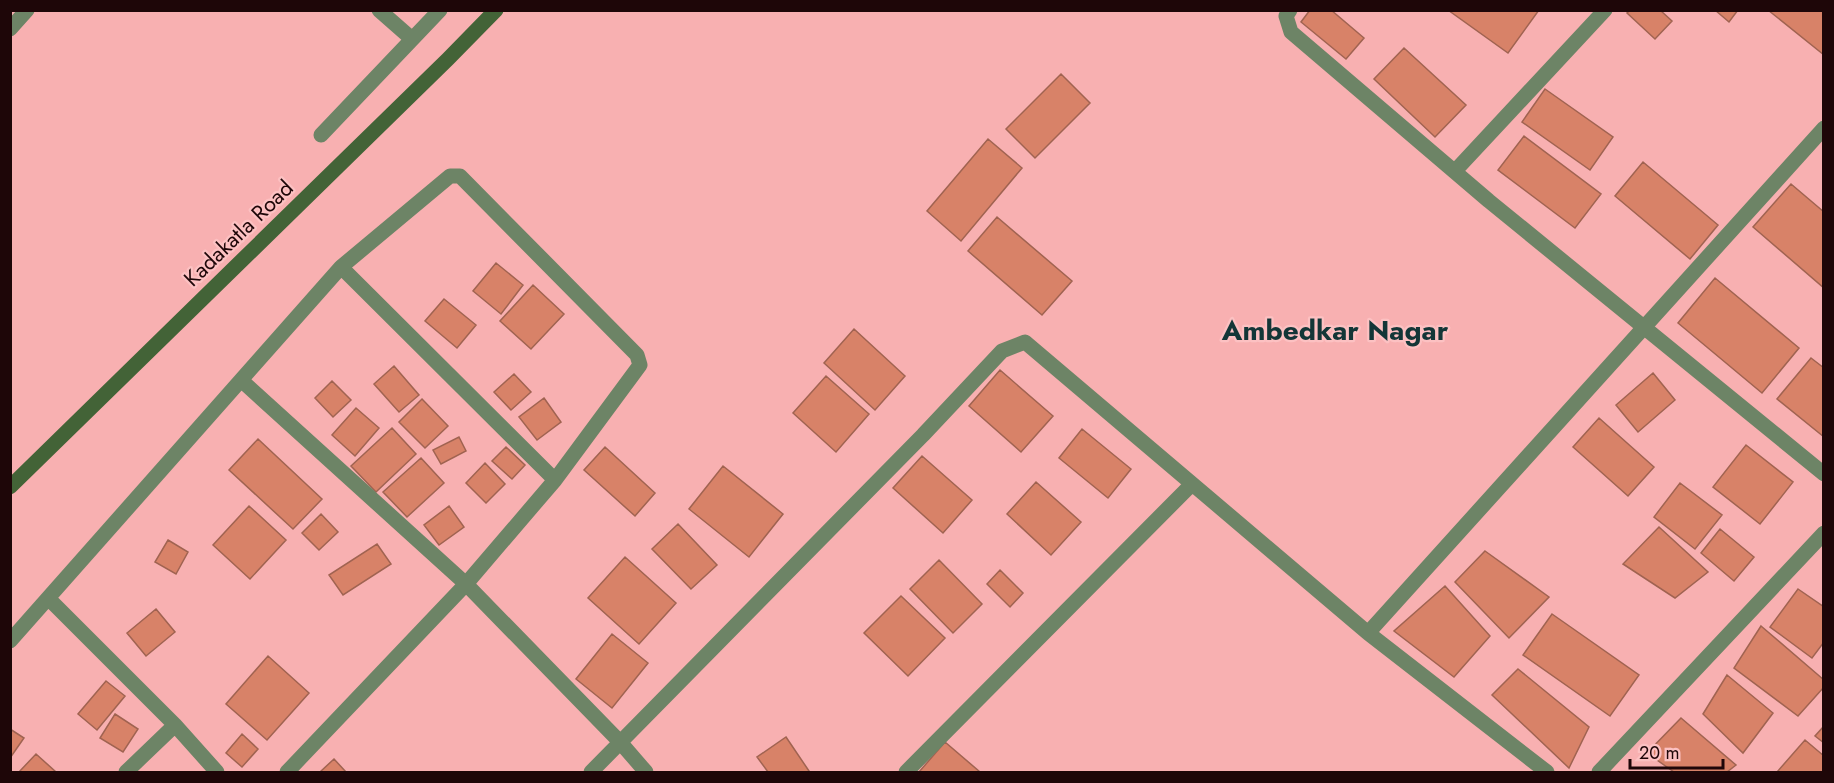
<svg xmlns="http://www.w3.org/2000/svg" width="1834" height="783" font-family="Jost,sans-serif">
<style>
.building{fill:#d88268;stroke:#a06351;stroke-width:1.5}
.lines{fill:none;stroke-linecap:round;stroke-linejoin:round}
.street{stroke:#6d8466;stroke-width:15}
.secondary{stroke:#436337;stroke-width:15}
.labels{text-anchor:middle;stroke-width:4.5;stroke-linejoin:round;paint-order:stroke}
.street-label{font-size:22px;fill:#1e0608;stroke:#fcc1c2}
.district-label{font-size:28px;font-weight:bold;fill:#133637;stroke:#fcc1c2}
</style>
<rect width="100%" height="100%" fill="#f8b0b1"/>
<!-- building -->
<path class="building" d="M1310,10H1331L1364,38L1346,59L1301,22Z
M1448,10H1539L1508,53Z
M1630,10H1660L1672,21L1655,39L1627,13Z
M1715,10H1738L1729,22Z
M1768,10H1824V55Z
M1404,48L1466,105L1435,137L1374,79Z
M1061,74L1090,103L1035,158L1006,129Z
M1545,89L1613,137L1590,170L1522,122Z
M1524,136L1601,194L1575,228L1498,170Z
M988,139L1022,168L961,241L927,211Z
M1643,162L1718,225L1690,259L1615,196Z
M1791,184L1824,212V288L1753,227Z
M997,217L1072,281L1042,315L968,251Z
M496,263L523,285L501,314L473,291Z
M1715,278L1799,348L1762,393L1678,323Z
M533,285L564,314L531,349L500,321Z
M444,299L476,325L457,348L425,321Z
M854,329L905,376L875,410L824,363Z
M1811,358L1824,368V437L1777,399Z
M394,366L419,395L399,412L374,384Z
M1000,370L1053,416L1021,452L969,406Z
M1653,373L1675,400L1638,432L1616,405Z
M514,374L531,392L511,410L494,392Z
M826,376L869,414L836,452L793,413Z
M332,381L351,400L333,417L315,398Z
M544,398L561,422L537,440L519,417Z
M422,399L448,426L425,448L399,422Z
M356,408L379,428L355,456L332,435Z
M1599,418L1654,467L1628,496L1573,447Z
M392,428L416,454L376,492L351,466Z
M1082,429L1131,469L1108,498L1059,458Z
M459,437L466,451L441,464L433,450Z
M258,439L322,499L293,529L229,470Z
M1746,445L1793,482L1760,524L1713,487Z
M506,447L525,465L512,479L492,461Z
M605,447L655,493L635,516L584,470Z
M922,456L972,500L943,533L893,488Z
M421,458L444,483L407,517L383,492Z
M485,463L505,484L486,503L466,483Z
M723,466L783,514L749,557L689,509Z
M1036,482L1081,522L1051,555L1007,514Z
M1680,483L1722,515L1695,549L1654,517Z
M249,506L286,540L250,579L213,545Z
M449,506L464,527L439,545L424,525Z
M321,514L338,532L319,550L302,533Z
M678,524L717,565L691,589L652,549Z
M1659,527L1708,572L1675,598L1623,564Z
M1720,529L1754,557L1734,581L1701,553Z
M168,540L188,552L176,574L155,562Z
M377,544L391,564L343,595L329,575Z
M1485,551L1549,597L1509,638L1455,582Z
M625,557L676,603L639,644L588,598Z
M939,560L982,604L953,633L910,589Z
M1000,570L1023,593L1010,607L987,584Z
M1445,586L1490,636L1454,677L1394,631Z
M1798,589L1824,607V642L1812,658L1770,627Z
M901,596L945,638L908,676L864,633Z
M156,609L175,632L146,656L127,633Z
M1552,614L1639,675L1610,716L1523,655Z
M1761,626L1824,680V687L1798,716L1734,668Z
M612,634L648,663L612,708L576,679Z
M268,656L309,693L267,740L226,704Z
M1518,669L1589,727L1569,768L1492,695Z
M1727,675L1773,713L1743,753L1703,714Z
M106,681L125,696L97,730L78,714Z
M115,714L138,729L123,752L100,738Z
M1681,718L1736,765L1727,772H1674L1647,753Z
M1824,726V743L1815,736Z
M10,729L24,738L10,758Z
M242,734L258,749L242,767L226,753Z
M786,737L809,771L808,772H768L757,757Z
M1805,740L1824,756V772H1777Z
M945,742L980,772H919Z
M36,754L56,772H19Z
M334,759L346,772H320Z"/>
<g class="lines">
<!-- street -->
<path class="street" d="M379,10L412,39
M1290,10L1286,16L1291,32L1489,201L1824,474
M10,29L27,10
M321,135L440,10
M1455,171L1605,10
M341,267L555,480
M241,380L466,584L620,742L646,772
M48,598L175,725L217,772
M1368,633L1547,772
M10,641L341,267L450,176H460L637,355L640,365L555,480L466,584L287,772
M126,772L175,725
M591,772L923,435L1002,351L1025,342L1368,633L1824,128
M906,772L1192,484
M1599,772L1824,533"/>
<!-- secondary -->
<path class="secondary" d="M10,487L448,59L496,10"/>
</g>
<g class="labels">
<!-- street labels -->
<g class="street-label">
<text transform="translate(238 233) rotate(-44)" y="8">Kadakatla Road</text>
</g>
<!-- district labels -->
<g class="district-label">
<text x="1335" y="340">Ambedkar Nagar</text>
</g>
</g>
<!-- border -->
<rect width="1834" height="783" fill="none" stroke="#1e0608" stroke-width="24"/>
<!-- scale -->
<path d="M1630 759v9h93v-9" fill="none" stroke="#1e0608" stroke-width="3"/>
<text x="1639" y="759" font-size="18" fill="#1e0608" stroke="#fcc1c2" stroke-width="4.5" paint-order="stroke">20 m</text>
</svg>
